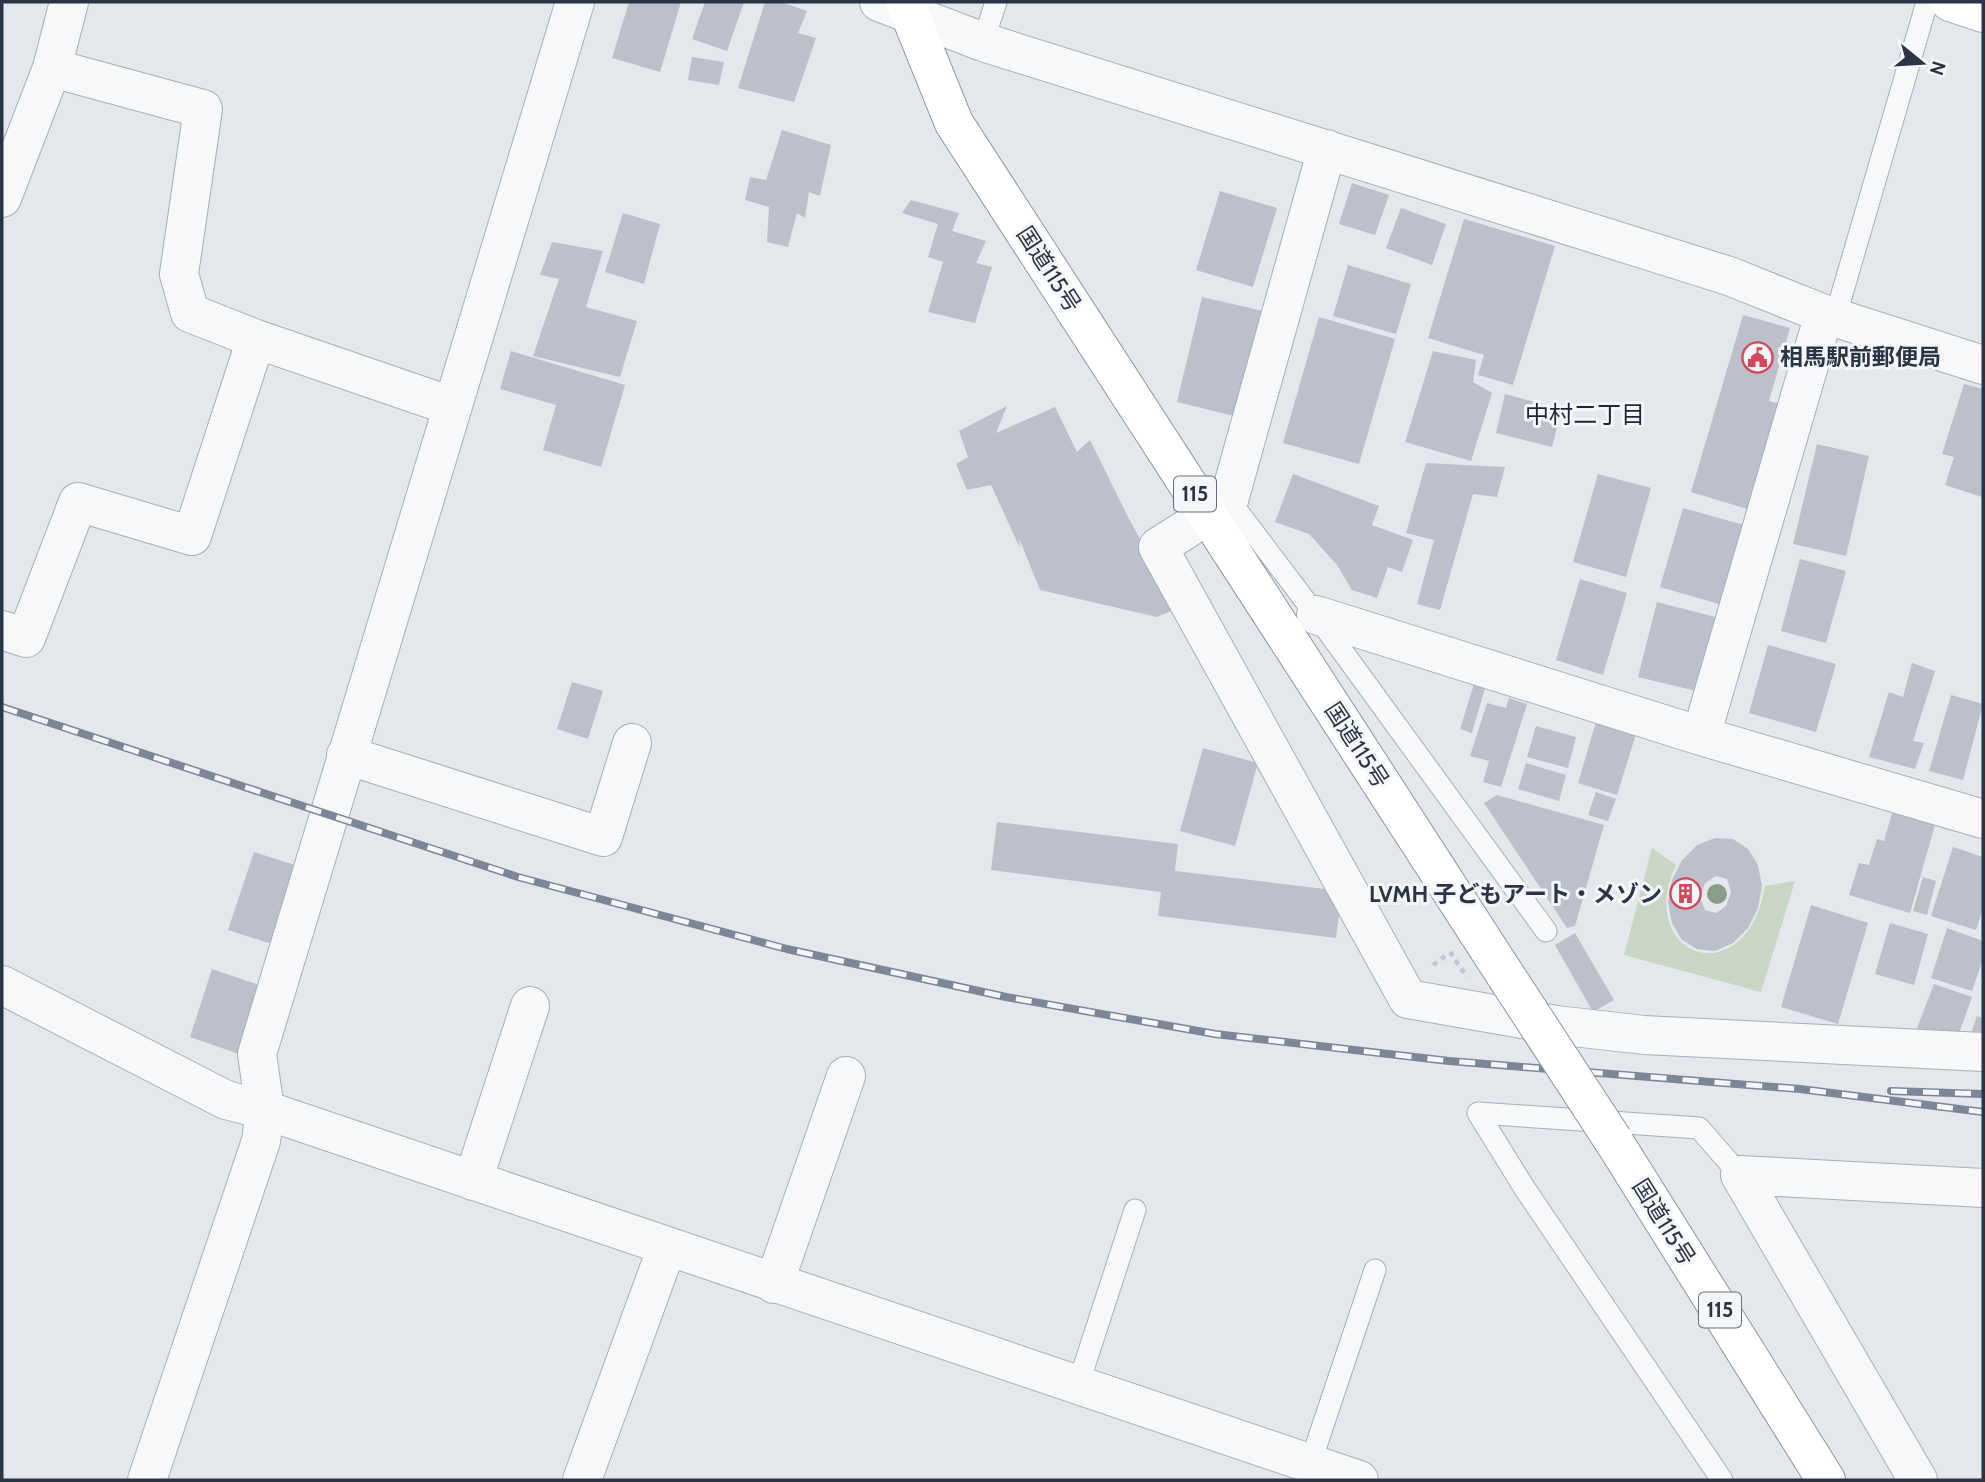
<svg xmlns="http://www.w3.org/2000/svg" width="1985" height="1482" font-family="Cabin,'Noto Sans JP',sans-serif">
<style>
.green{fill:#c9d6c5}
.building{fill:#bbc0ca;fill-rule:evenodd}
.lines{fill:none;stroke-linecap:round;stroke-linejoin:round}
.service-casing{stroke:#a9aeb7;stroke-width:23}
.minor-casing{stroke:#a9aeb7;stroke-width:40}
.secondary-casing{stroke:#a9aeb7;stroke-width:40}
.trunk-casing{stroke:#8b94a3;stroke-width:40}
.path{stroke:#c2c5cb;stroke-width:4.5;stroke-dasharray:5 5;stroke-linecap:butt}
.service{stroke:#f7f8fa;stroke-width:21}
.minor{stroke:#f7f8fa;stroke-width:38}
.secondary{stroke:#fff;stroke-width:38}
.trunk{stroke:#fff;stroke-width:38}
.rail-casing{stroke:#7d8696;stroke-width:8}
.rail{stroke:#f4f6f9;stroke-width:5;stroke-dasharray:16;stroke-linecap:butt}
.trunk-bridge-casing{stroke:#8b94a3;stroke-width:40;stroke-linecap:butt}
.path-bridge{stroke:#c2c5cb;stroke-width:4.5;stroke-dasharray:5 5;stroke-linecap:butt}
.trunk-bridge{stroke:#fff;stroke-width:38}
.tree{fill:#899d89}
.labels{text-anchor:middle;stroke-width:6;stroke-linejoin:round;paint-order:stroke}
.shield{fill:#f4f6f9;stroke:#676e7b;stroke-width:2}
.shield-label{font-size:21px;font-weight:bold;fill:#2b3445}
.street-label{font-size:23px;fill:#2b3445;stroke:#f4f6f9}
.poi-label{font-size:23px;font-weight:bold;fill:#2b3445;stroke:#f4f6f9;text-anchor:start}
.neighbourhood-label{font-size:24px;fill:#1d2536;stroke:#f4f6f9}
</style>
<rect width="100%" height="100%" fill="#e4e7ec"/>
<!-- green -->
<path class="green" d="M1652,848L1676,865C1633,958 1747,996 1765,886L1795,881L1761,992L1624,955Z"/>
<!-- building -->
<path class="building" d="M629,2H681L660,72L612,58Z
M705,2H744L727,51L692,39Z
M765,2H781L807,11L798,33L816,38L794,102L738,88Z
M692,57L724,62L719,85L688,80Z
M782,130L831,145L820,196L809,192L805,218L797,213L788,247L767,242L769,207L745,200L750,177L766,180Z
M1352,183L1389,195L1375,235L1339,224Z
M1220,191L1277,208L1253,287L1196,270Z
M911,200L959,213L952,231L986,241L976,263L992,267L975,323L928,312L943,262L928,257L938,224L902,213Z
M1401,208L1446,224L1432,265L1386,248Z
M623,213L660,224L644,284L605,272Z
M1464,219L1555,246L1513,385L1478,375L1484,355L1428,338Z
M552,242L603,251L586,307L637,321L620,377L533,356L559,279L540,275Z
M1348,265L1411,284L1396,334L1333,316Z
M1202,297L1263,311L1238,417L1177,402Z
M1743,315L1790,328L1769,401L1788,406L1757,512L1691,492Z
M1319,317L1395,339L1359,464L1283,443Z
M511,351L625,385L601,467L543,450L556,405L500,389Z
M1433,351L1476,360L1473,382L1492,393L1471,461L1405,442Z
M1964,384L1983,389L1982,497L1945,485L1954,457L1942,454Z
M1505,394L1562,409L1552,447L1496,433Z
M1007,406L996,433L1055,407L1077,452L1090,440L1129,519L1178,608L1157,617L1040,590L1019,538L1020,548L991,485L967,490L956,464L968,457L959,431Z
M1817,444L1869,456L1846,556L1793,544Z
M1426,463L1505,467L1497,497L1473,494L1440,610L1417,604L1434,540L1406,533Z
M1293,474L1379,506L1372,525L1413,540L1402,572L1388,567L1377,598L1352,590L1337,565L1309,534L1275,522Z
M1598,474L1651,488L1626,577L1573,562Z
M1683,508L1744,525L1722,605L1660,587Z
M1800,559L1846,571L1826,643L1781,631Z
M1580,579L1627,593L1603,675L1556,660Z
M1657,602L1715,617L1696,691L1638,677Z
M1768,645L1836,664L1816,732L1749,713Z
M1912,663L1935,671L1913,741L1924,743L1915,769L1869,757L1889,692L1903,697Z
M572,682L603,691L588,739L557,729Z
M1474,684L1485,688L1472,733L1460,729Z
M1951,695L1983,704L1963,780L1929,771Z
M1509,698L1527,704L1501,787L1483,782L1489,761L1470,756L1487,703L1506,708Z
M1596,722L1636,734L1617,795L1578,783Z
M1536,726L1576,737L1568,768L1527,757Z
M1203,748L1258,763L1235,846L1180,831Z
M1526,763L1566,775L1559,801L1518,789Z
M1596,792L1616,799L1608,821L1588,815Z
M1497,795L1604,825L1575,926L1567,928L1484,803Z
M1892,813L1935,825L1910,913L1849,895L1859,863L1869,865L1877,839L1884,841Z
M997,822L1178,844L1175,871L1342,891L1336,938L1158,916L1161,892L991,870Z
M1715,838L1733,839L1748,849L1758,865L1762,886L1758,908L1748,928L1733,943L1715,951L1697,949L1682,940L1672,923L1668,902L1672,880L1682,860L1697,845ZM1716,876L1727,879L1731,892L1726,906L1716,913L1705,910L1700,897L1705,883Z
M1953,847L1983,857V909L1976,930L1931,916Z
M254,852L304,868L278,946L228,930Z
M1923,877L1936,881L1927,915L1913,911Z
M1811,905L1868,923L1838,1024L1781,1007Z
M1890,923L1928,934L1914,985L1875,974Z
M1947,928L1983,941V959L1972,991L1931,978Z
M1575,933L1614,1000L1593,1012L1555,945Z
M212,969L265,987L242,1055L190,1037Z
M1934,984L1972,997L1956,1042L1917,1028Z
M1977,1016L1983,1018V1042L1970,1037Z"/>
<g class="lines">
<defs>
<path id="service" d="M983,42L996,2
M1835,318L1927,2
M1229,500L1316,615L1546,931
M1078,1385L1135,1210
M1310,1464L1375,1270
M1722,1480L1525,1189L1478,1113L1699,1128L1740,1175"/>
<path id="minor" d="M879,2L983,42L1729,276L1824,314L1983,365
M52,68L203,109L179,274L190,313L256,339L451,406
M2,198L52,68L69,2
M1218,508L1229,500L1327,149
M1188,528L1158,547L1408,999L1556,1025L1644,1035L1983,1052
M1316,615L1701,736L1983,819
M2,630L26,638L78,502L192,536L256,339
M1701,736L1824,314
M346,755L603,837L632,743
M2,985L226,1100L265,1110L1359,1480
M1740,1175L1918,1480
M1740,1175L1983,1188
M473,1181L530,1006
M774,1284L846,1076
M147,1480L261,1141L265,1110L257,1054L575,2
M582,1480L667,1247"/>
<path id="secondary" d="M1950,2L1983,13"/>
<path id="trunk" d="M905,2L954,123L1506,976
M1613,1140L1826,1480"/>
</defs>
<!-- service casing -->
<use href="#service" class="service-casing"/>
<!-- minor casing -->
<use href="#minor" class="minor-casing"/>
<!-- secondary casing -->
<use href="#secondary" class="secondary-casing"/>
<!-- trunk casing -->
<use href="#trunk" class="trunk-casing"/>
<!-- path -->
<path class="path" d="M1433,965L1448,954"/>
<!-- service -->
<use href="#service" class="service"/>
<!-- minor -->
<use href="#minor" class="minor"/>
<!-- secondary -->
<use href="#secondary" class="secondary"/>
<!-- trunk -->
<use href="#trunk" class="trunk"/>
<defs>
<path id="rail" d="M2,707L518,877L787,949L1006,997L1215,1034L1449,1061L1800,1089L1983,1112
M1891,1091L1983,1094"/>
</defs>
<!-- rail casing -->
<use href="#rail" class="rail-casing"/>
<!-- rail -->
<use href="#rail" class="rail"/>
<defs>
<path id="trunk-bridge" d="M1506,976L1613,1140"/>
</defs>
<!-- trunk-bridge casing -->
<use href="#trunk-bridge" class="trunk-bridge-casing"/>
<!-- path-bridge -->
<path class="path-bridge" d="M1450,952L1467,977"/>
<!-- trunk-bridge -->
<use href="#trunk-bridge" class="trunk-bridge"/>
</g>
<!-- trees -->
<circle class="tree" cx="1717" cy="894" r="10"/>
<!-- icons -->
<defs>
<symbol id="civic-ring" viewBox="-11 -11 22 22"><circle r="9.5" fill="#f4f6f9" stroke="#d1495b" stroke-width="1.5"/><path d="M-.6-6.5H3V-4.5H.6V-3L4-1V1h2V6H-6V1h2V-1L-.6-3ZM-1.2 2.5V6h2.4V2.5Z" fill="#d1495b"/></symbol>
<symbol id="building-ring" viewBox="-11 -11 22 22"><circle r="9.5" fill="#f4f6f9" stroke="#d1495b" stroke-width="1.5"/><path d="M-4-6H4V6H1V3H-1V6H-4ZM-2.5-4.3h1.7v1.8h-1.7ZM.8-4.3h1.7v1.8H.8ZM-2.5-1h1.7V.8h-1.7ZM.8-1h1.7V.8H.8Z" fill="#d1495b"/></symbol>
</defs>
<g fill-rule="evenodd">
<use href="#civic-ring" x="1740" y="340" width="35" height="35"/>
<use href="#building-ring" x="1668" y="876" width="35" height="35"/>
</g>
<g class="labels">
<!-- shield labels -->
<g class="shield">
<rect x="1174" y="476.5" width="42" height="35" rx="5"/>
<rect x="1699" y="1292.5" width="42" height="35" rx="5"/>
</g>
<g class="shield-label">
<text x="1195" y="501">115</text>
<text x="1720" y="1317">115</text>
</g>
<!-- street labels -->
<g class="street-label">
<text transform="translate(1049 269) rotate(57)" y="8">国道115号</text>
<text transform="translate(1357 745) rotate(57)" y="8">国道115号</text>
<text transform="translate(1664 1222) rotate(58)" y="8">国道115号</text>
</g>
<!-- poi labels -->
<g class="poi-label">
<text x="1780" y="365">相馬駅前郵便局</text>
<text x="1662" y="902" text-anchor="end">LVMH 子どもアート・メゾン</text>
</g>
<!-- neighbourhood labels -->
<g class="neighbourhood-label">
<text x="1585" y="423">中村二丁目</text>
</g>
</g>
<!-- border -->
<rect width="1985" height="1482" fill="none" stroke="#2b3445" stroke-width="7"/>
<!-- north arrow -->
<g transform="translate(1922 63) rotate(108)" stroke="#f4f6f9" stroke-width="5" paint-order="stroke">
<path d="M0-5L12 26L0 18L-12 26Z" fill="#2b3445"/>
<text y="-10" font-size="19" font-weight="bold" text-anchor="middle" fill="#2b3445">N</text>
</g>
</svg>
